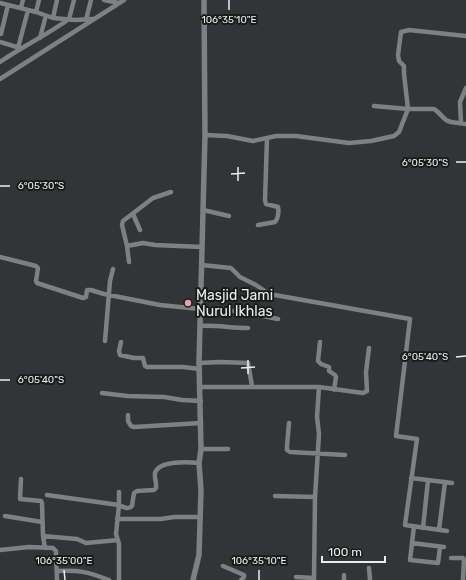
<svg xmlns="http://www.w3.org/2000/svg" width="466" height="580" font-family="Rubik,sans-serif">
<style>
.lines{fill:none;stroke-linecap:round;stroke-linejoin:round}
.minor{stroke:#7e8081;stroke-width:4.5}
.tertiary{stroke:#7e8081;stroke-width:5.5}
.ticks{fill:none;stroke:#ebeeef;stroke-width:1.5}
.poi-dot{fill:#f09ab4;stroke:#1a1c1c;stroke-width:1.5}
.labels{text-anchor:middle;stroke-width:4;stroke-linejoin:round;paint-order:stroke}
.poi-label{font-size:14px;fill:#ebeeef;stroke:#1a1c1c;text-anchor:start}
.ticks-label{font-size:10px;text-anchor:middle;fill:#ebeeef;stroke:#1a1c1c;stroke-width:4;stroke-linejoin:round;paint-order:stroke}
</style>
<rect width="100%" height="100%" fill="#313536"/>
<g class="lines">
<!-- minor -->
<path class="minor" d="M104,0L119,3
M0,3L36,12L53,18L75,20L92,19
M21,7L23,0
M36,12L39,0
M53,18L57,0
M86,20L91,0
M1,34L8,5
M40,38L45,19
M0,42L20,48
M18,48L27,14
M0,62C23,46 47,35 69,19L74,0
M0,79L124,0
M374,106L408,109H434C439,112 442,117 446,120C453,124 459,122 466,124
M461,123L460,102L466,88
M205,135L227,136L253,141L276,136H296L349,143L371,141L394,136L399,132L408,109L404,74V66L399,61L398,55L401,32L409,30L466,36
M203,210L229,216
M133,214L140,230
M258,225L275,222C278,219 279,212 278,207L266,204L265,200L267,138
M127,246L143,243L155,245L202,247
M0,257L36,266L38,268L36,281L37,283L83,298L86,297L87,290H91L104,294L160,305L200,309H223L230,311H237L278,319
M129,262L127,246L122,225L123,221L153,198L171,192
M202,265L231,268L240,277L256,285L269,294L410,319L396,436L417,439L405,525L447,531
M200,326C216,325 232,328 248,328
M105,341L110,281L113,269
M121,342L119,351L120,355L134,358H143L145,366L147,367H183L200,369
M320,342L318,361L321,364L329,367V371L335,375L336,377L334,390
M199,363L220,362L248,363L252,386
M201,387H319L363,393L367,391L366,372L369,348
M102,393L127,396L164,397L182,400L201,401
M128,415V421L131,426L134,427L201,423
M289,423L287,446V450L290,452L345,455
M201,449H228
M411,478L452,483
M21,479L20,499L41,501L42,503L43,536L77,539L86,543L118,540
M119,492V505C124,507 128,510 132,506L134,493L137,491L154,490L156,488C157,483 154,478 155,473C159,460 189,462 199,463
M47,495L119,505L116,534L119,544V580
M275,496L315,497
M5,516L42,522
M117,519H161L174,517H200
M414,526L410,560L438,563L440,547
M423,528L428,480
M439,530L445,482
M43,536L45,548
M412,543L444,547
M0,550L29,547L53,548L56,551V554L57,580
M451,558H463L464,560L463,580
M223,566L244,575V577L241,580
M369,568L370,580
M57,571C80,570 88,572 109,580
M344,575V580
M296,577L314,578
M314,580L315,497L319,434L317,417L319,387"/>
<!-- tertiary -->
<path class="tertiary" d="M193,580L199,555L201,490L199,463L201,449L199,363L205,135L204,0"/>
</g>
<!-- ticks -->
<path class="ticks" d="M229,0V10M456,162H466M238,167V181M231,174L245,173M0,186H10M456,357L466,356M248,360V374M241,368L255,367M0,380H10M64,570L65,580M259,570V580"/>
<!-- markers -->
<circle class="poi-dot" cx="188" cy="303" r="4"/>
<g class="labels">
<!-- poi labels -->
<g class="poi-label">
<text x="196" y="300">Masjid Jami<tspan x="196" dy="16">Nurul Ikhlas</tspan></text>
</g>
</g>
<g class="ticks-label">
<text x="229" y="23">106°35'10"E</text>
<text x="425" y="166">6°05'30"S</text>
<text x="41" y="189">6°05'30"S</text>
<text x="425" y="360">6°05'40"S</text>
<text x="41" y="383">6°05'40"S</text>
<text x="64" y="564">106°35'00"E</text>
<text x="259" y="564">106°35'10"E</text>
</g>
<!-- scale -->
<path d="M322 556v6h63v-6" fill="none" stroke="#ebeeef" stroke-width="2"/>
<text x="328" y="556" font-size="12" fill="#ebeeef" stroke="#1a1c1c" stroke-width="3" paint-order="stroke">100 m</text>
</svg>
